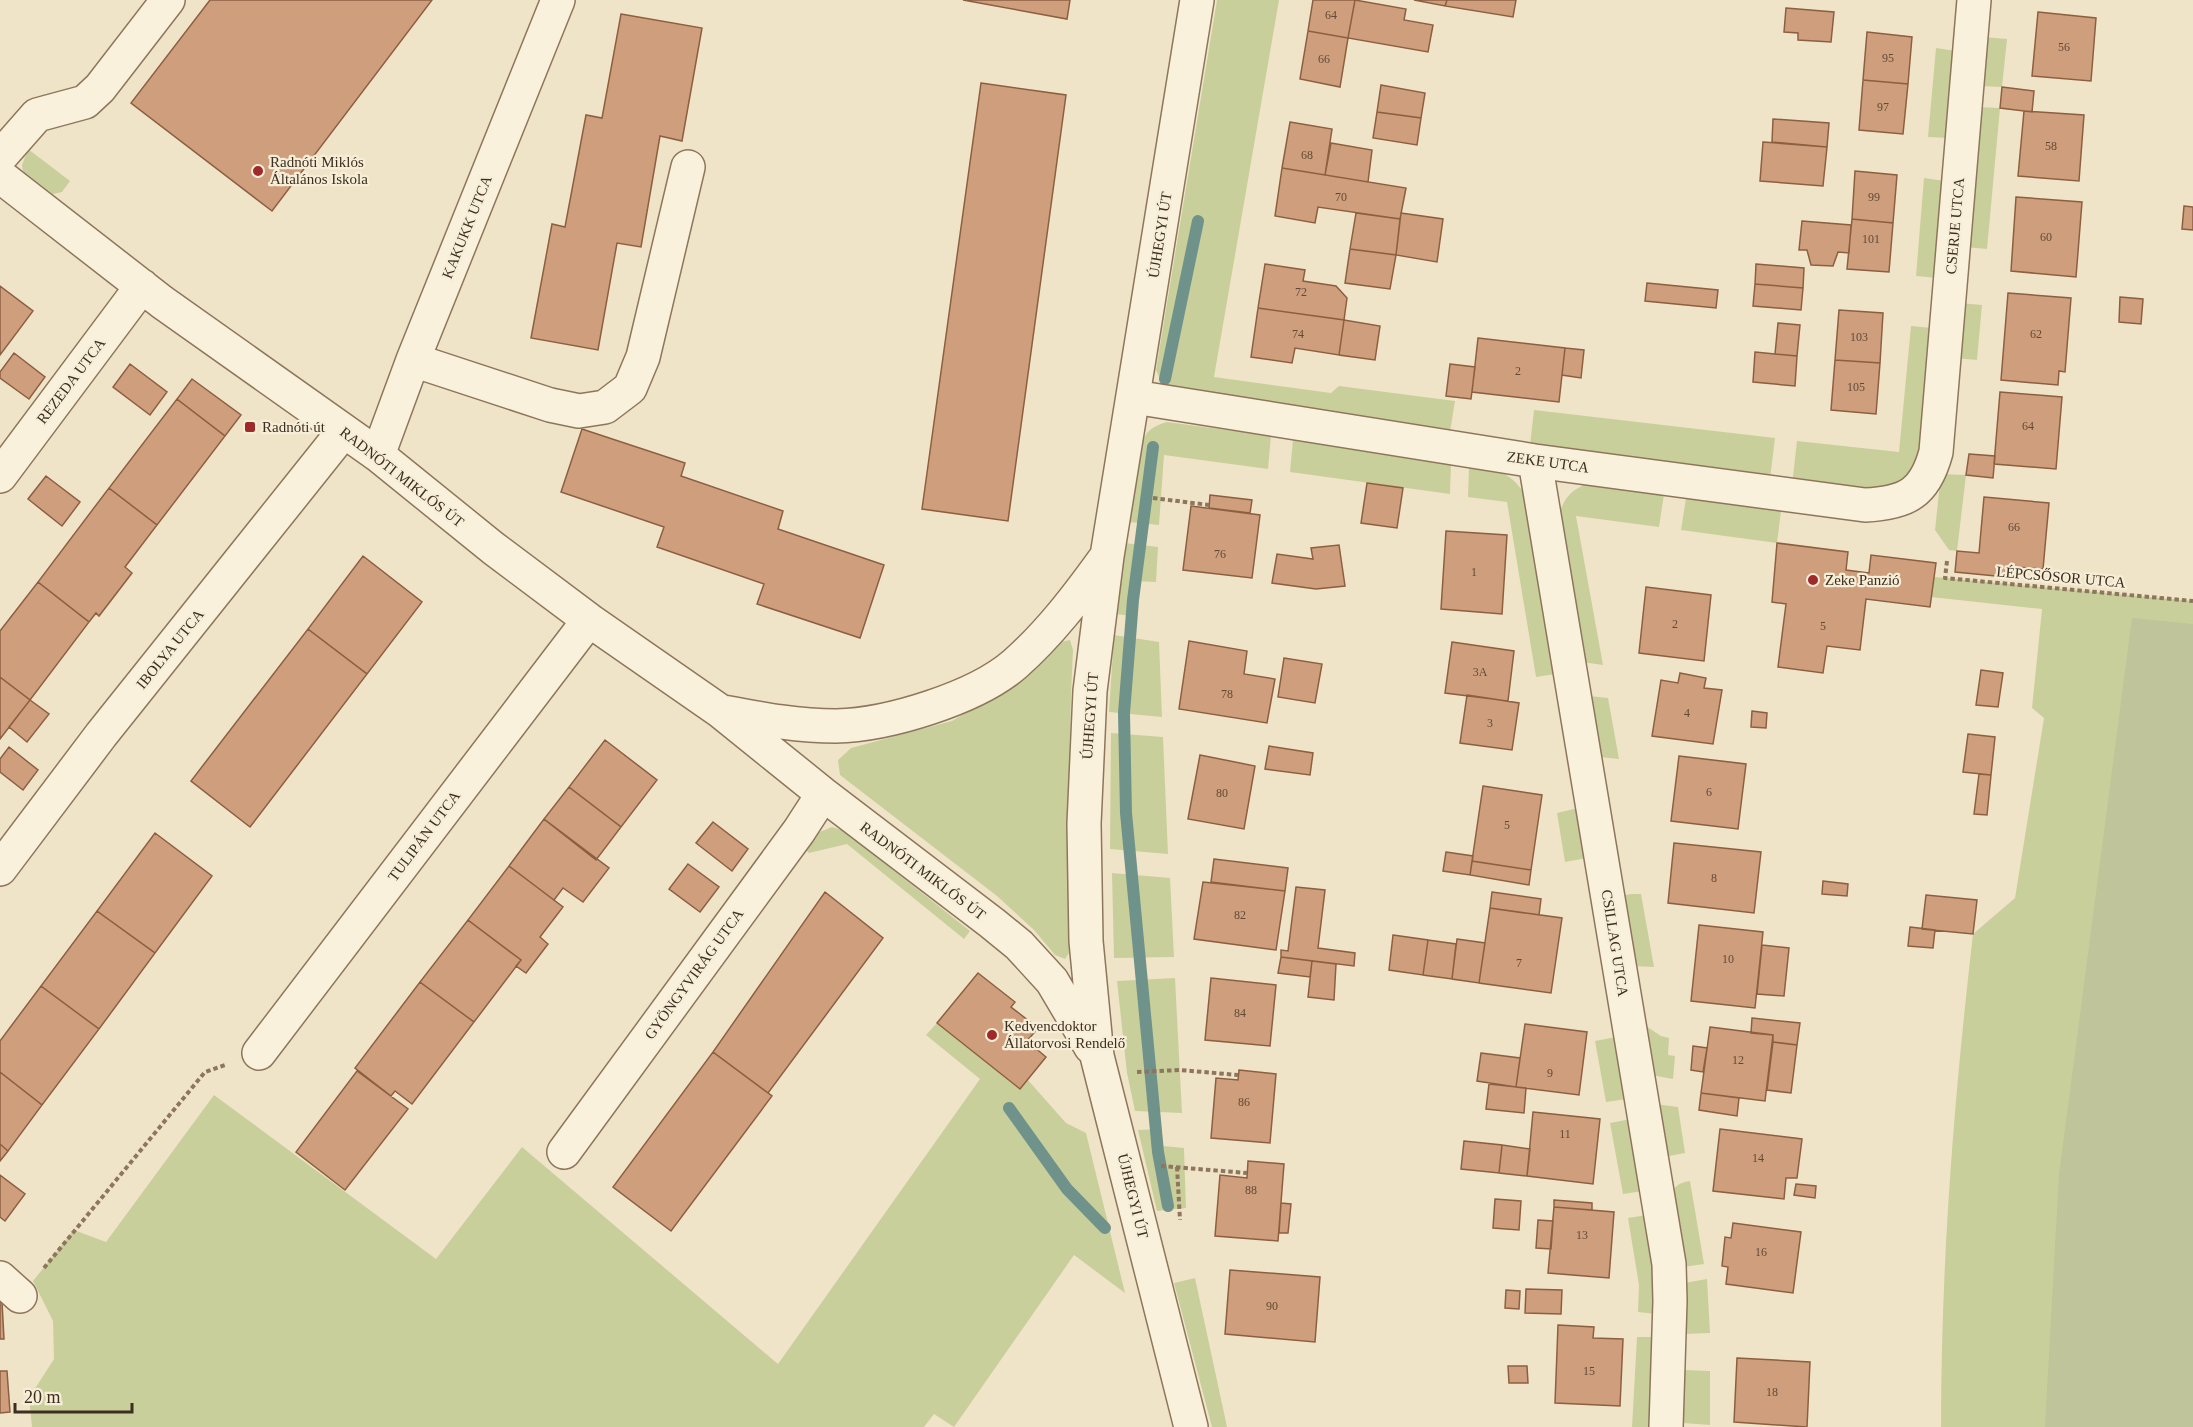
<svg xmlns="http://www.w3.org/2000/svg" width="2193" height="1427" font-family="Georgia,serif">
<style>
.green{fill:#c9cf9b}
.cemetery{fill:#bfc49a}
.lines{fill:none;stroke-linecap:round;stroke-linejoin:round}
.stream{stroke:#6f938a;stroke-width:12}
.building{fill:#cf9f7d;stroke:#8d5f41;stroke-width:1.5}
.minor-casing{stroke:#8d765c;stroke-width:36}
.path{stroke:#8d765c;stroke-width:4;stroke-dasharray:4.5 3;stroke-linecap:butt}
.minor{stroke:#faf1dc;stroke-width:33}
.poi-dot{fill:#9e2a2b;stroke:#f7eed8;stroke-width:2}
.labels{text-anchor:middle;stroke-width:4.5;stroke-linejoin:round;paint-order:stroke}
.number-label{font-size:12px;fill:#624a37}
.poi-label{font-size:15px;fill:#3d2e20;stroke:#f7eed8;text-anchor:start}
.street-label{font-size:15px;fill:#3d2e20;stroke:#f7eed8}
</style>
<rect width="100%" height="100%" fill="#f0e4c8"/>
<!-- green -->
<path class="green" d="M1217,0H1279L1214,377L1331,393L1339,386L1455,401L1450,432L1170,389L1161,381L1156,370Z
M1983,37L2007,39L2002,87L1978,86Z
M1936,48L1956,51L1948,138L1928,137Z
M1978,107L2000,108L1987,249L1964,247Z
M28,149L70,181L62,192L53,194L23,171L22,165Z
M1924,178L1945,181L1938,278L1916,276Z
M1960,303L1982,305L1977,360L1955,358Z
M1911,326L1932,328L1923,448L1908,477L1891,487L1868,494L1792,485L1797,441L1899,452Z
M1534,410L1775,438L1770,479L1530,445Z
M1167,422L1271,436L1268,469L1164,455L1159,525L1129,522C1132,503 1137,447 1147,433C1152,427 1160,424 1167,422Z
M1293,439L1451,464L1450,494L1290,472Z
M1469,468C1496,471 1508,469 1524,493L1555,674L1536,677L1507,502L1468,497Z
M1941,474L1966,475L1957,551L1949,550L1935,530Z
M1591,482L1664,494L1659,527L1576,516L1603,665L1582,662L1558,517C1565,496 1571,490 1591,482Z
M1686,498L1781,511L1777,543L1681,530Z
M1125,543L1158,547L1156,582L1135,581L1132,616L1115,614Z
M1934,577L2193,601V695L2101,1427H1941C1941,1262 1954,1098 1973,934L2015,898L2044,718L2032,708L2042,609L1931,597Z
M1114,635L1159,642L1162,717L1109,712Z
M1070,640L1073,650C1068,750 1068,849 1072,949L1065,959L1055,955L1034,930L997,896L840,775L838,760L851,748L952,721L1022,680L1061,642Z
M1589,696L1608,698L1619,759L1600,757Z
M1111,733L1163,737L1168,854L1110,849Z
M1578,808L1587,858L1565,862L1557,813Z
M832,827L844,831L970,931L964,939L847,844L809,853L802,846L812,835Z
M1112,873L1170,878L1174,957L1114,958Z
M1632,894H1641L1654,967L1633,966L1620,896Z
M1175,978L1182,1113L1135,1111L1127,1073L1117,981Z
M937,1023L1019,1089L1027,1079L1066,1123L1086,1133L1125,1293L1074,1255L954,1427L934,1414L924,1427H32L29,1398L54,1359L53,1321L33,1281L74,1230L106,1242L214,1095L436,1259L522,1147L778,1364L980,1079L926,1035Z
M1643,1024L1661,1036L1669,1038L1668,1055L1675,1056L1673,1079L1651,1075Z
M1616,1037L1627,1099L1606,1102L1595,1041Z
M1655,1104L1678,1107L1685,1153L1664,1157Z
M1631,1119L1643,1191L1623,1194L1610,1123Z
M1161,1129L1163,1146L1184,1148L1186,1208L1157,1211L1138,1130Z
M1690,1181L1704,1264L1683,1267L1672,1196C1674,1185 1679,1183 1690,1181Z
M1647,1215L1655,1259L1656,1314L1638,1312L1639,1285L1628,1218Z
M1195,1278L1227,1427H1212L1174,1283Z
M1707,1279L1710,1333L1685,1334L1684,1283Z
M1637,1337H1655L1652,1427H1632Z
M1685,1370L1710,1371V1425L1683,1423Z"/>
<!-- cemetery -->
<path class="cemetery" d="M2132,618L2193,624V1427H2045L2059,1175Z"/>
<g class="lines">
<!-- stream -->
<path class="stream" d="M1165,379L1198,221
M1153,447L1133,600L1124,713L1126,813L1158,1152L1168,1206
M1009,1108L1067,1189L1105,1228"/>
</g>
<!-- building -->
<path class="building" d="M210,0H432L272,211L131,103Z
M963,0H1070L1067,19Z
M1313,0H1355L1348,38L1308,31Z
M1355,0L1406,9L1404,20L1433,25L1428,52L1348,38Z
M1414,0H1447L1445,6Z
M1447,0H1516L1513,17L1445,6Z
M1786,8L1834,12L1831,42L1798,40V33L1784,32Z
M2038,12L2096,18L2091,81L2032,76Z
M621,14L702,28L682,141L660,136L641,247L617,243L598,350L531,338L552,224L565,227L586,115L602,118Z
M1308,31L1348,38L1340,87L1300,79Z
M1867,32L1912,37L1908,84L1863,80Z
M1863,80L1908,84L1903,134L1859,130Z
M981,83L1066,95L1008,521L922,509Z
M1381,85L1425,93L1421,118L1377,112Z
M2002,87L2034,91L2032,112L2000,108Z
M2024,111L2084,115L2079,181L2018,176Z
M1377,112L1421,118L1417,145L1373,138Z
M1773,119L1829,123L1827,147L1772,142Z
M1290,122L1332,129L1325,175L1282,168Z
M1763,142L1827,147L1823,186L1760,181Z
M1331,143L1372,150L1368,182L1325,175Z
M1282,168L1406,188L1400,219L1318,207L1315,223L1275,216Z
M1855,171L1897,175L1893,223L1852,219Z
M2016,197L2082,202L2076,277L2011,271Z
M2184,206L2193,207V230L2182,229Z
M1356,213L1400,219L1396,255L1350,249Z
M1401,213L1443,219L1437,262L1396,255Z
M1852,219L1893,223L1889,272L1847,269Z
M1802,221L1851,225L1849,253L1838,252L1833,266L1811,265L1807,250H1799Z
M1350,249L1396,255L1390,289L1345,283Z
M1265,264L1305,270L1303,281L1336,286L1347,298L1344,320L1258,308Z
M1756,264L1804,268L1803,288L1755,284Z
M1647,283L1718,290L1716,308L1645,301Z
M1755,284L1803,288L1801,310L1753,306Z
M0,286L33,311L0,355Z
M2008,293L2071,298L2065,372L2059,371L2058,385L2001,380Z
M2120,297L2143,299L2141,324L2119,322Z
M1258,308L1344,320L1339,355L1295,348L1292,363L1251,357Z
M1839,310L1883,313L1880,363L1835,360Z
M1344,320L1380,326L1375,360L1339,355Z
M1778,323L1800,325L1797,356L1775,354Z
M1478,338L1565,348L1559,402L1472,392Z
M1565,348L1584,350L1581,378L1562,375Z
M1755,352L1797,356L1795,386L1753,382Z
M14,353L45,377L29,399L0,378V372Z
M1835,360L1880,363L1876,414L1831,410Z
M130,364L167,392L150,415L113,387Z
M1450,364L1475,367L1471,399L1446,396Z
M192,379L241,415L225,436L177,399Z
M2000,392L2062,397L2056,469L1994,464Z
M177,399L225,436L157,525L109,488Z
M582,429L685,463L681,476L783,511L778,529L884,565L860,638L757,604L764,584L657,547L664,527L561,492Z
M1969,454L1995,456L1993,478L1966,475Z
M46,476L80,502L62,526L28,499Z
M1367,483L1403,488L1397,528L1361,523Z
M109,488L157,525L125,567L132,573L99,616L96,613L89,622L38,582Z
M1210,495L1252,500L1250,513L1209,508Z
M1984,497L2049,503L2043,569L2017,567L2016,578L1955,572L1957,551L1979,553Z
M1191,506L1260,515L1252,578L1183,570Z
M1446,531L1507,535L1502,614L1441,609Z
M1777,543L1848,552L1846,570L1869,573L1871,555L1936,563L1930,607L1866,599L1860,650L1827,646L1823,673L1778,667L1786,604L1772,602Z
M1339,545L1345,586L1316,589L1272,583L1277,554L1313,559L1311,548Z
M363,556L422,602L367,674L308,629Z
M38,582L89,622L30,700L0,677V631Z
M1646,587L1711,595L1704,661L1639,653Z
M308,629L367,674L250,827L191,781Z
M1189,641L1247,651L1244,674L1275,679L1267,723L1179,709Z
M1452,642L1514,651L1508,701L1445,693Z
M1284,658L1322,664L1315,703L1278,697Z
M1981,670L2003,673L1998,707L1976,705Z
M1680,673L1706,678L1704,688L1722,690L1713,744L1652,736L1661,680L1678,683Z
M0,677L30,700L0,739Z
M1467,695L1519,703L1512,750L1460,743Z
M30,700L49,714L27,742L9,727Z
M1752,711L1767,713L1766,728L1751,727Z
M1968,734L1995,737L1991,775L1963,772Z
M605,740L657,780L621,827L569,787Z
M1269,746L1313,753L1310,775L1265,769Z
M9,747L38,770L23,790L0,772V759Z
M1200,755L1255,766L1244,829L1188,819Z
M1679,756L1746,764L1738,829L1671,821Z
M1979,774L1991,775L1987,815L1974,814Z
M1483,786L1542,795L1531,870L1472,861Z
M569,787L621,827L596,860L544,819Z
M544,819L609,868L583,902L563,888L554,900L509,866Z
M713,822L748,849L732,871L696,843Z
M155,833L212,876L155,953L97,911Z
M1674,843L1761,852L1754,913L1668,903Z
M1446,852L1473,856L1470,875L1443,871Z
M1214,859L1288,868L1285,891L1211,882Z
M1472,861L1531,870L1529,885L1470,875Z
M688,864L719,887L700,912L669,889Z
M509,866L563,907L540,937L548,944L526,973L516,966L521,960L468,920Z
M1823,881L1848,884L1847,896L1822,894Z
M1203,882L1285,891L1276,950L1194,939Z
M1296,887L1325,890L1318,948L1355,953L1354,966L1281,957V950L1288,951Z
M825,892L883,938L768,1093L713,1052Z
M1492,892L1541,899L1539,915L1490,908Z
M1926,895L1977,900L1973,934L1922,929Z
M1490,908L1562,918L1551,993L1479,983Z
M97,911L155,953L99,1029L41,986Z
M468,920L521,960L474,1022L420,982Z
M1699,925L1763,932L1755,1008L1691,1001Z
M1910,927L1935,930L1933,948L1908,946Z
M1393,935L1428,940L1423,975L1389,970Z
M1457,939L1485,943L1479,983L1452,979Z
M1428,940L1456,944L1452,979L1423,975Z
M1762,945L1789,948L1784,996L1757,994Z
M1281,957L1312,961L1310,977L1278,973Z
M1312,961L1336,964L1334,1000L1308,997Z
M978,973L1015,1002L1011,1007L1038,1028L1027,1041L1046,1057L1020,1089L937,1023Z
M1211,978L1276,985L1270,1046L1205,1040Z
M420,982L474,1022L412,1104L395,1091L391,1096L355,1068Z
M41,986L99,1029L42,1105L0,1072V1041Z
M1752,1018L1800,1023L1797,1045L1773,1042V1035L1751,1033Z
M1525,1024L1587,1032L1579,1095L1516,1087Z
M1710,1027L1773,1035L1765,1101L1701,1093Z
M1773,1042L1797,1045L1791,1093L1767,1090Z
M1693,1046L1707,1048L1703,1072L1691,1070Z
M713,1052L772,1096L671,1231L613,1187Z
M1481,1053L1520,1058L1516,1087L1477,1081Z
M1239,1070L1276,1074L1270,1143L1211,1138L1216,1078L1238,1080Z
M357,1071L408,1109L345,1190L296,1152Z
M0,1072L42,1105L8,1151L0,1144Z
M1489,1084L1526,1088L1524,1113L1486,1109Z
M1701,1093L1739,1098L1737,1116L1699,1110Z
M1533,1112L1600,1119L1593,1184L1527,1176Z
M1720,1129L1802,1139L1797,1178H1786L1784,1199L1713,1191Z
M1464,1141L1502,1145L1499,1173L1461,1169Z
M0,1144L8,1151L0,1161Z
M1502,1145L1530,1149L1527,1176L1499,1173Z
M1248,1161L1284,1164L1278,1241L1215,1236L1220,1175L1247,1178Z
M0,1175L25,1194L5,1221L0,1217Z
M1796,1184L1816,1186L1815,1198L1794,1195Z
M1495,1199L1521,1201L1519,1230L1493,1228Z
M1554,1200L1592,1203V1210L1554,1207Z
M1281,1203L1291,1204L1288,1233H1279Z
M1554,1207L1614,1212L1609,1278L1548,1273Z
M1538,1220L1553,1221L1551,1249L1536,1248Z
M1733,1223L1801,1232L1793,1293L1726,1284L1728,1267L1722,1266L1725,1237L1731,1238Z
M1230,1270L1320,1277L1315,1342L1225,1334Z
M1526,1289L1562,1290L1561,1314L1525,1313Z
M1506,1290L1520,1291L1519,1309L1505,1308Z
M0,1302H2L4,1339H0Z
M1558,1325L1594,1327L1593,1338L1623,1339L1620,1406L1555,1403Z
M1737,1358L1810,1362L1807,1427L1734,1422Z
M1508,1366H1527L1528,1383H1509Z
M0,1371H7L10,1412L0,1413Z"/>
<g class="lines">
<defs>
<path id="minor" d="M0,157L37,115L85,102L100,88L168,0
M0,176L162,302L378,455L493,548L589,620L720,711L823,794L992,923L1019,945L1052,981L1091,1047
M413,360L550,405L579,411L605,407L630,388L643,357L688,167
M1134,397L1535,461L1865,505C1907,503 1925,493 1936,452L1974,0
M378,455L413,360L558,0
M1535,461L1669,1264L1670,1301L1666,1427
M0,476L142,286
M723,712C761,719 798,726 836,726C888,725 976,698 1015,664C1050,633 1078,596 1104,560
M0,869L101,735L343,432
M259,1053L589,620
M564,1152L799,831L823,794
M0,1278L20,1296
M1191,1427L1097,1056L1086,941L1084,824L1090,691L1107,556L1197,0"/>
</defs>
<!-- minor casing -->
<use href="#minor" class="minor-casing"/>
<!-- path -->
<path class="path" d="M1153,498L1209,505
M1947,561L1945,578L2193,601
M1137,1072L1180,1070L1238,1075
M1161,1166L1247,1173
M1177,1167L1180,1220
M44,1268L205,1072L225,1065"/>
<!-- minor -->
<use href="#minor" class="minor"/>
</g>
<!-- markers -->
<g class="poi-dot">
<circle cx="258" cy="171" r="6"/>
<rect x="244" y="421" width="12" height="12" rx="3"/>
<circle cx="1813" cy="580" r="6"/>
<circle cx="992" cy="1035" r="6"/>
</g>
<g class="labels">
<!-- number labels -->
<g class="number-label">
<text x="1331" y="19">64</text>
<text x="2064" y="51">56</text>
<text x="1888" y="62">95</text>
<text x="1324" y="63">66</text>
<text x="1883" y="111">97</text>
<text x="2051" y="150">58</text>
<text x="1307" y="159">68</text>
<text x="1341" y="201">70</text>
<text x="1874" y="201">99</text>
<text x="2046" y="241">60</text>
<text x="1871" y="243">101</text>
<text x="1301" y="296">72</text>
<text x="1298" y="338">74</text>
<text x="2036" y="338">62</text>
<text x="1859" y="341">103</text>
<text x="1518" y="375">2</text>
<text x="1856" y="391">105</text>
<text x="2028" y="430">64</text>
<text x="2014" y="531">66</text>
<text x="1220" y="558">76</text>
<text x="1474" y="576">1</text>
<text x="1675" y="628">2</text>
<text x="1823" y="630">5</text>
<text x="1480" y="676">3A</text>
<text x="1227" y="698">78</text>
<text x="1687" y="717">4</text>
<text x="1490" y="727">3</text>
<text x="1709" y="796">6</text>
<text x="1222" y="797">80</text>
<text x="1507" y="829">5</text>
<text x="1714" y="882">8</text>
<text x="1240" y="919">82</text>
<text x="1728" y="963">10</text>
<text x="1519" y="967">7</text>
<text x="1240" y="1017">84</text>
<text x="1738" y="1064">12</text>
<text x="1550" y="1077">9</text>
<text x="1244" y="1106">86</text>
<text x="1565" y="1138">11</text>
<text x="1758" y="1162">14</text>
<text x="1251" y="1194">88</text>
<text x="1582" y="1239">13</text>
<text x="1761" y="1256">16</text>
<text x="1272" y="1310">90</text>
<text x="1589" y="1375">15</text>
<text x="1772" y="1396">18</text>
</g>
<!-- poi labels -->
<g class="poi-label">
<text x="270" y="167">Radnóti Miklós<tspan x="270" dy="17">Általános Iskola</tspan></text>
<text x="262" y="432">Radnóti út</text>
<text x="1825" y="585">Zeke Panzió</text>
<text x="1004" y="1031">Kedvencdoktor<tspan x="1004" dy="17">Állatorvosi Rendelő</tspan></text>
</g>
<!-- street labels -->
<g class="street-label">
<text transform="translate(1955 226) rotate(-85)" y="5">CSERJE UTCA</text>
<text transform="translate(467 227) rotate(-68)" y="5">KAKUKK UTCA</text>
<text transform="translate(1160 235) rotate(-81)" y="5">ÚJHEGYI ÚT</text>
<text transform="translate(71 381) rotate(-53)" y="5">REZEDA UTCA</text>
<text transform="translate(1548 462) rotate(8)" y="5">ZEKE UTCA</text>
<text transform="translate(402 477) rotate(38)" y="5">RADNÓTI MIKLÓS ÚT</text>
<text transform="translate(2061 577) rotate(5)" y="5">LÉPCSŐSOR UTCA</text>
<text transform="translate(170 649) rotate(-51)" y="5">IBOLYA UTCA</text>
<text transform="translate(1090 716) rotate(-86)" y="5">ÚJHEGYI ÚT</text>
<text transform="translate(424 836) rotate(-53)" y="5">TULIPÁN UTCA</text>
<text transform="translate(923 871) rotate(37)" y="5">RADNÓTI MIKLÓS ÚT</text>
<text transform="translate(1615 943) rotate(81)" y="5">CSILLAG UTCA</text>
<text transform="translate(694 974) rotate(-54)" y="5">GYÖNGYVIRÁG UTCA</text>
<text transform="translate(1133 1196) rotate(76)" y="5">ÚJHEGYI ÚT</text>
</g>
</g>
<!-- scale -->
<path d="M15 1403v9h117v-9" fill="none" stroke="#3d2e20" stroke-width="3"/>
<text x="24" y="1403" font-size="18" fill="#3d2e20" stroke="#f7eed8" stroke-width="4.5" paint-order="stroke">20 m</text>
</svg>
